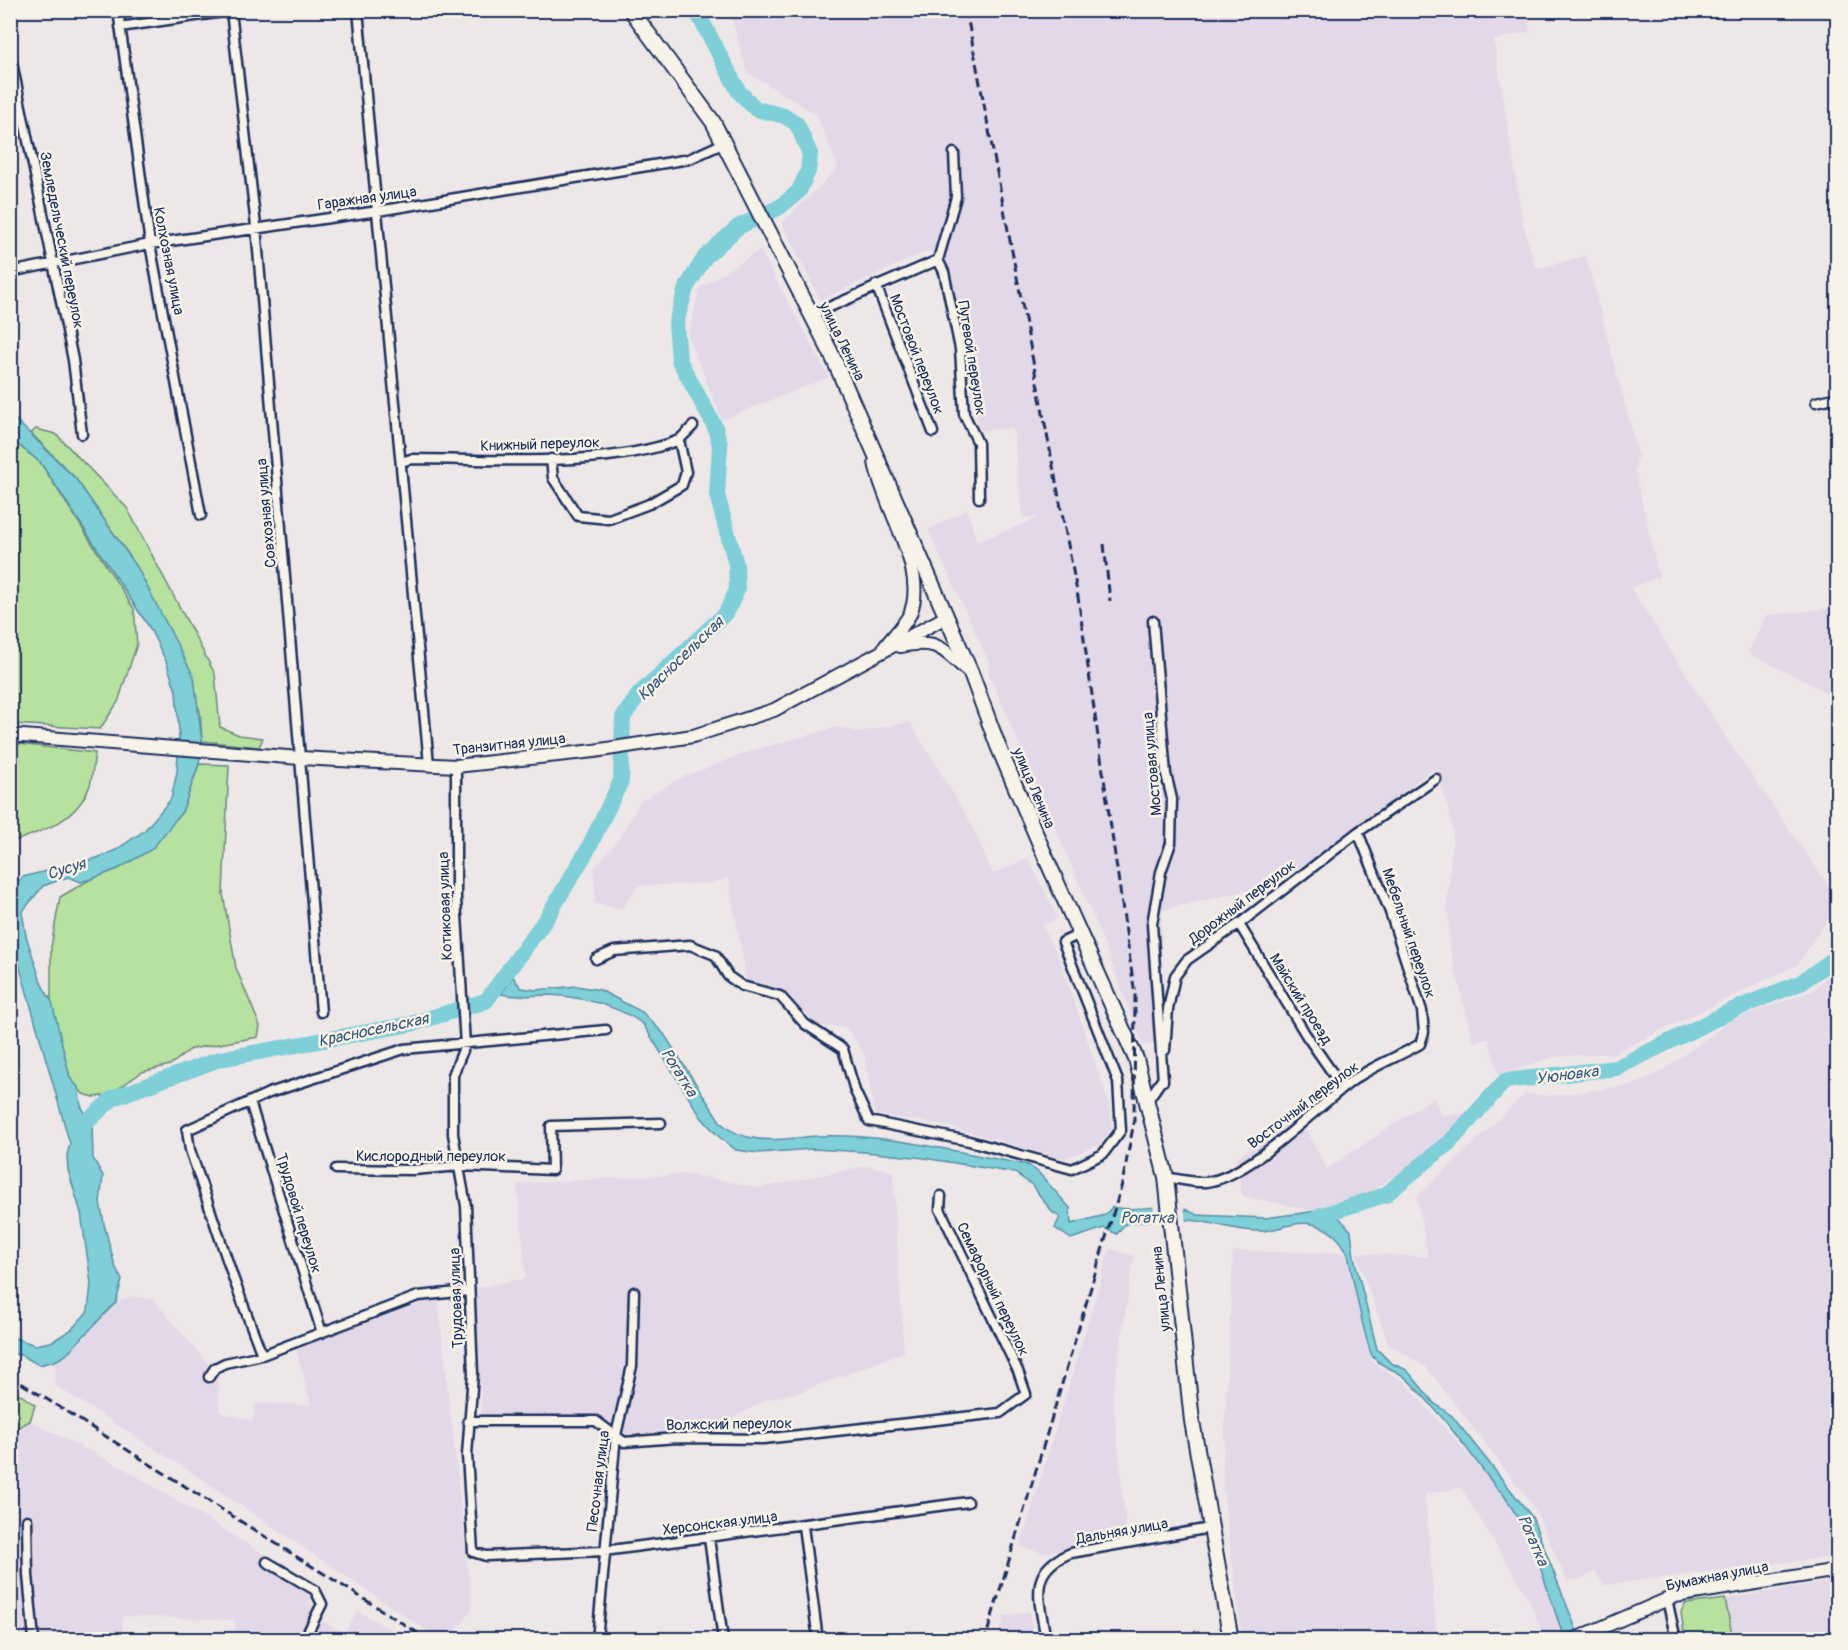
<svg xmlns="http://www.w3.org/2000/svg" width="1848" height="1650" font-family="Pangolin,sans-serif">
<style>
.built{fill:#e3d8e7}
.green{fill:#b7e19e;stroke:#69887e;stroke-width:1.5}
.water{fill:#7ecfd8;stroke:#568fa7;stroke-width:1.5}
.pier{fill:#eee7e8}
.lines{fill:none;stroke-linecap:round;stroke-linejoin:round}
.stream{stroke:#568fa7;stroke-width:3}
.river{stroke:#7ecfd8;stroke-width:16}
.street-casing{stroke:#1b2f5e;stroke-width:13}
.secondary-casing{stroke:#1b2f5e;stroke-width:16}
.primary-casing{stroke:#1b2f5e;stroke-width:18}
.street{stroke:#f7f3e8;stroke-width:8}
.secondary{stroke:#f7f3e8;stroke-width:12}
.primary{stroke:#f7f3e8;stroke-width:14}
.rail{stroke:#1b2f5e;stroke-width:3;stroke-dasharray:9 4.5;stroke-linecap:butt}
.labels{text-anchor:middle;stroke-width:5;stroke-linejoin:round;paint-order:stroke}
.street-label{font-size:15px;fill:#1b2f5e;stroke:#f7f3e8}
.water-label{font-size:16px;font-style:italic;fill:#34577c;stroke:#f7f3e8}
</style>
<rect width="100%" height="100%" fill="#eee7e8"/>
<filter id="ink" filterUnits="userSpaceOnUse"><feTurbulence type="fractalNoise" baseFrequency=".0167" numOctaves="2"/><feDisplacementMap in="SourceGraphic" scale="12" xChannelSelector="R" yChannelSelector="G"/><feConvolveMatrix kernelMatrix="1 2 1 2 8 2 1 2 1" color-interpolation-filters="sRGB"/></filter>
<g filter="url(#ink)">
<!-- built -->
<path class="built" d="M129,10L201,11L130,21Z
M729,11H1527L1530,31L1494,40L1523,223L1536,269L1586,256L1638,454L1635,471L1659,577L1631,588L1732,747L1837,898V906L1797,965L1614,1053L1554,1057L1499,1075L1488,1039L1473,1042L1451,953L1447,908L1453,830L1437,766L1289,881L1162,910L1159,1043L1143,1045L1098,928L988,672L989,662L928,530L967,509L977,542L1038,518L1023,517L1013,428L979,431L961,316L945,259L928,251L820,300L782,223L838,168L816,114L747,72Z
M760,250L829,377L722,420L688,336L700,288Z
M1837,608V703L1819,688L1748,653L1766,615Z
M910,722L971,823L993,874L1028,858L1058,918L1042,926L1059,958L1108,1100L1113,1128L1099,1145L1063,1159L948,1126L875,1114L864,1054L846,1027L819,1026L781,990L747,981L728,878L712,883L638,886L621,910L595,903L594,869L619,838L640,802L680,778L754,750L838,727L858,732Z
M1837,968V1556L1603,1585L1595,1571L1581,1579L1567,1581L1533,1505L1426,1367L1388,1344L1356,1253L1428,1257L1417,1197L1526,1093L1549,1096L1633,1085L1662,1071L1733,1019L1812,991Z
M1434,1097L1441,1116L1469,1112L1448,1141L1362,1197L1319,1212L1242,1196L1237,1157L1299,1117L1327,1169Z
M867,1166L893,1171L904,1352L801,1392L768,1399L724,1423V1445H623L595,1424L482,1425L476,1288L526,1278L517,1184L690,1174L759,1188Z
M1110,1249L1134,1256L1113,1394L1127,1537L1044,1553L1020,1547Z
M1233,1251L1345,1253L1372,1362L1405,1382L1522,1517L1565,1633L1544,1638L1529,1599L1461,1488L1425,1494L1437,1639H1242L1222,1483Z
M131,1296L154,1300L209,1365L219,1387V1412L253,1421L255,1403L311,1405L296,1349L438,1296L472,1609L450,1639H439L194,1474L56,1386L55,1361L79,1344L116,1302Z
M30,1421L127,1470L308,1581L313,1594L309,1603L325,1612L320,1621L345,1633L357,1611L409,1639H355L345,1633L342,1639H235V1620L123,1616L122,1639L11,1640V1431Z
M1837,1580V1639H1733L1725,1599Z
M1030,1611L1034,1639H997L1004,1616Z"/>
<!-- green -->
<path class="green" d="M36,429L56,434L127,508L215,674L220,727L239,735L263,738L259,747L202,741L200,711L137,567L76,479L31,433Z
M10,439L40,462L134,609L137,644L118,702L100,729L11,724Z
M11,743L95,753C93,763 93,775 90,785C77,821 44,831 11,842Z
M199,764L229,765L223,894L236,968L260,1026L258,1037L191,1049L170,1065L142,1072L109,1095L94,1097L83,1094L70,1078L51,1000V947L60,897L91,879L118,869L182,812Z
M11,1388L35,1405L30,1421L11,1431Z
M1725,1599L1733,1639H1685L1681,1612L1685,1604Z"/>
<!-- water -->
<path class="water" d="M11,415L76,479L137,567L194,677L202,741L199,764L182,812L152,849L118,869L91,879L81,882L68,877L43,886L22,912L26,936L42,985L52,1002L70,1078L78,1087L81,1106L92,1124L93,1158L103,1176L100,1202L104,1224L115,1266L122,1280L116,1302L66,1355L55,1361L39,1365L21,1355L11,1354L10,1336L35,1345L51,1342L71,1330L88,1311L91,1283L81,1213L68,1170L67,1155L70,1144L11,936V896L15,884L23,877L97,858L116,850L145,830L171,799L177,772L179,732L176,691L166,661L149,627L40,462L11,439Z
M513,977L521,988L536,990L577,986L600,990L642,1012L664,1034L721,1123C749,1148 785,1138 818,1136C888,1133 959,1153 1028,1165L1038,1172L1070,1208L1071,1224L1105,1215L1112,1207C1138,1214 1173,1198 1197,1215L1265,1218L1325,1210L1338,1216L1351,1231L1354,1257L1377,1349L1391,1363L1407,1370L1434,1403L1452,1416L1532,1517L1580,1639L1563,1635L1530,1537L1502,1492L1497,1489C1469,1451 1441,1413 1407,1379C1398,1370 1382,1368 1373,1357C1367,1350 1351,1270 1348,1255C1342,1240 1332,1230 1316,1225C1299,1219 1279,1230 1262,1231C1241,1232 1219,1224 1198,1221C1174,1218 1149,1220 1125,1224L1117,1234L1104,1228L1071,1239L1055,1228L1060,1217L1052,1212L1032,1185L1015,1173L924,1158L865,1152L812,1149L758,1153L736,1150L717,1135L701,1117L643,1024C619,1006 579,996 548,995C531,995 518,998 501,994Z"/>
<!-- pier -->
<path class="pier" d="M1153,1204L1184,1206L1186,1224L1155,1223Z"/>
<g class="lines">
<!-- stream -->
<path class="stream" d="M332,1640L333,1638"/>
<!-- river -->
<path class="river" d="M88,1121L113,1098L220,1059L411,1024L486,1001L546,919L588,849L621,781L623,717L640,693L726,613L737,590L736,564L717,495L720,445L715,427L679,360L676,323L686,288L705,257L738,227L780,207L799,191L808,171L810,154L797,124L785,116L756,109L739,92L696,10
M1319,1216L1385,1195L1450,1142L1505,1081L1616,1068L1735,1009L1800,983L1838,956"/>
<defs>
<path id="street" d="M118,10L150,244L201,515
M358,10L429,764
M231,11L256,226L321,1012
M120,27L237,10
M10,53L73,360L82,434
M954,153L956,197L938,260L944,272L960,349L964,414L978,443L979,498
M10,272L150,244L378,211L689,159L724,143
M876,285L933,432
M811,315L938,260
M1816,402L1838,397
M551,459L553,478L578,516L609,519L649,504L682,485L686,472L679,440L693,426
M401,462L411,459C489,459 608,468 679,440
M1153,621L1166,774L1172,799L1171,843L1161,872L1152,924L1163,1081
M456,766V899L465,1045L453,1075V1134L466,1206L473,1374L467,1455L473,1552L486,1556L604,1551L968,1502
M1239,924L1306,1035L1343,1088
M596,959L614,951L690,945L715,955L728,976L742,986L780,996L805,1024L843,1049L855,1091L869,1121L969,1141L1072,1169L1103,1154L1121,1130L1118,1081L1063,942L1080,934
M1165,1050L1168,1009L1175,976L1187,960L1243,921L1358,832L1436,779
M1148,1100L1163,1078
M250,1102L322,1333
M336,1169L413,1170L460,1166L552,1170L551,1126L661,1123
M1166,1177C1178,1179 1194,1183 1206,1182C1250,1177 1315,1108 1352,1081C1372,1066 1398,1057 1420,1044L1424,1032L1422,1011L1390,912L1358,832
M262,1355L234,1280L190,1150L187,1130L269,1093L404,1049L606,1030
M209,1377L215,1368L225,1363L262,1355L418,1296L468,1291
M468,1421H596L624,1442L677,1438L763,1439L1000,1413L1026,1394L1018,1371L940,1209L941,1196
M27,1520L28,1575L34,1640
M803,1526L818,1640
M709,1538L723,1640
M267,1562L315,1590L322,1604L304,1640
M1667,1599L1676,1640
M597,1640L616,1435L632,1366L634,1292
M1046,1640C1040,1601 1026,1570 1071,1553L1210,1528"/>
<path id="secondary" d="M875,462C883,508 929,569 910,614C904,626 892,637 884,648
M900,646C940,639 941,648 970,673
M10,735L300,758L456,766L594,751L693,736L774,710L946,617
M1573,1640L1675,1596L1838,1570"/>
<path id="primary" d="M631,10L713,122L831,353L971,673L998,746L1049,865L1136,1059L1166,1177L1192,1421L1231,1640"/>
</defs>
<!-- street casing -->
<use href="#street" class="street-casing"/>
<!-- secondary casing -->
<use href="#secondary" class="secondary-casing"/>
<!-- primary casing -->
<use href="#primary" class="primary-casing"/>
<!-- street -->
<use href="#street" class="street"/>
<!-- secondary -->
<use href="#secondary" class="secondary"/>
<!-- primary -->
<use href="#primary" class="primary"/>
<!-- rail -->
<path class="rail" d="M966,10L1078,597L1135,995L1134,1122L1122,1184L985,1640
M1104,544L1110,601
M10,1376L429,1640"/>
</g>
</g>
<g class="labels">
<!-- street labels -->
<g class="street-label">
<text transform="translate(367 198) rotate(-8)" y="5">Гаражная улица</text>
<text transform="translate(62 240) rotate(79)" y="5">Земледельческий переулок</text>
<text transform="translate(169 261) rotate(79)" y="5">Колхозная улица</text>
<text transform="translate(842 341) rotate(64)" y="5">улица Ленина</text>
<text transform="translate(917 354) rotate(69)" y="5">Мостовой переулок</text>
<text transform="translate(972 358) rotate(81)" y="5">Путевой переулок</text>
<text transform="translate(540 444) rotate(-2)" y="5">Книжный переулок</text>
<text transform="translate(266 513) rotate(-95)" y="5">Совхозная улица</text>
<text transform="translate(509 744) rotate(-6)" y="5">Транзитная улица</text>
<text transform="translate(1152 764) rotate(-95)" y="5">Мостовая улица</text>
<text transform="translate(1034 788) rotate(67)" y="5">улица Ленина</text>
<text transform="translate(1242 902) rotate(-37)" y="5">Дорожный переулок</text>
<text transform="translate(445 906) rotate(-92)" y="5">Котиковая улица</text>
<text transform="translate(1409 933) rotate(71)" y="5">Мебельный переулок</text>
<text transform="translate(1301 999) rotate(58)" y="5">Майский проезд</text>
<text transform="translate(1303 1105) rotate(-37)" y="5">Восточный переулок</text>
<text x="431" y="1161">Кислородный переулок</text>
<text transform="translate(299 1213) rotate(73)" y="5">Трудовой переулок</text>
<text transform="translate(993 1289) rotate(64)" y="5">Семафорный переулок</text>
<text transform="translate(1161 1289) rotate(-96)" y="5">улица Ленина</text>
<text transform="translate(456 1298) rotate(-92)" y="5">Трудовая улица</text>
<text transform="translate(729 1424) rotate(-1)" y="5">Волжский переулок</text>
<text transform="translate(598 1481) rotate(-83)" y="5">Песочная улица</text>
<text transform="translate(720 1523) rotate(-7)" y="5">Херсонская улица</text>
<text transform="translate(1122 1531) rotate(-10)" y="5">Дальняя улица</text>
<text transform="translate(1717 1576) rotate(-11)" y="5">Бумажная улица</text>
</g>
<!-- water labels -->
<g class="water-label">
<text transform="translate(680 658) rotate(-44)" y="6">Красносельская</text>
<text transform="translate(66 868) rotate(-17)" y="6">Сусуя</text>
<text transform="translate(373 1029) rotate(-12)" y="6">Красносельская</text>
<text transform="translate(680 1072) rotate(58)" y="6">Рогатка</text>
<text transform="translate(1567 1074) rotate(-7)" y="6">Уюновка</text>
<text x="1147" y="1223">Рогатка</text>
<text transform="translate(1534 1540) rotate(67)" y="6">Рогатка</text>
</g>
</g>
<!-- margin -->
<rect width="1848" height="1650" fill="none" stroke="#f7f3e8" stroke-width="36"/>
<rect x="18" y="18" width="1812" height="1614" fill="none" stroke="#1b2f5e" stroke-width="2" filter="url(#ink)"/>
</svg>
